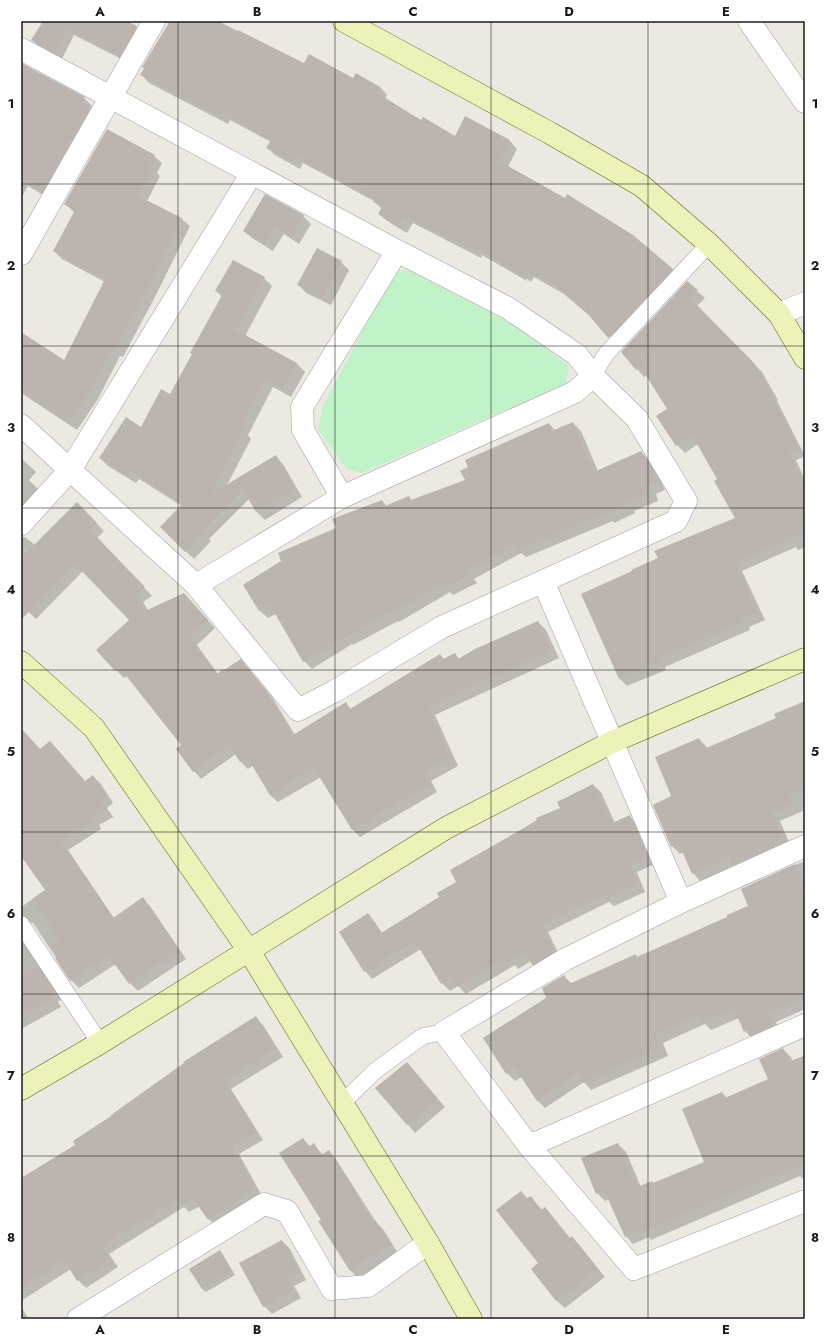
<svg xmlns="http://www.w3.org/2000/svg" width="826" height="1340" font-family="Jost,sans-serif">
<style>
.park{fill:#c1f3c8}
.shadow{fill:#0003}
.building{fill:#bcb5af}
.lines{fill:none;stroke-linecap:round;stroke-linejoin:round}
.lane-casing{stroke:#9f9f9f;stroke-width:17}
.street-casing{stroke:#9f9f9f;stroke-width:23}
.secondary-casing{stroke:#59660f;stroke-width:23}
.lane{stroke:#fff;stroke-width:16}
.street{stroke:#fff;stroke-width:22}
.secondary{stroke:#edf2b9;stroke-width:22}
.grid{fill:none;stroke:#1b1b1b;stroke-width:1;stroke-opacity:0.55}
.neatline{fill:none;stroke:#1b1b1b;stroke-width:1.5}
.grid-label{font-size:13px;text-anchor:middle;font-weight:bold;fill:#1b1b1b}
</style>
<rect width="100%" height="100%" fill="#ece9e2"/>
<!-- park -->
<path class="park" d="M406,269L512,324L569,366L566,383L362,473L347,469L318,430L323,406L392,275Z"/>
<!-- shadow -->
<path class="shadow" d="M43,21H124L136,27L143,34L127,62L74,35L62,59L39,47L33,40Z
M170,21H218L305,65L380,87L387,95L385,99L421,122L455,137L465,118L510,141L517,149L508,167L672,269L680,277L617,345L591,317L564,294L534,277L531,282L526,278L527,281L482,255L481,258L413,223L407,233L387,221L379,214L382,209L374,201L303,163L300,169L275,155L267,147L271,142L230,120L228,124L149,83L142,75Z
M21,64L84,98L92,106L90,109L97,116L50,199L28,186L21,198Z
M154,156L162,163L157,173L160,176L147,201L182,219L190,226L157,293L123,357L120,356L98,399L77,430L21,393V334L64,362L105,282L62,259L54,251L75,213L65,204Z
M303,216L311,224L299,244L284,234L273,251L252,238L244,231Z
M233,261L264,278L272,286L245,336L297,364L305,372L291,397L273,387L248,435L251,439L227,485L275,456L283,464L302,497L265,520L257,512L249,499L209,539L211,541L194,559L161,527L182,506L139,479L136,483L108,466L100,458L141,428L171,395L222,297L217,291Z
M341,262L349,270L331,305L306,293L299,285Z
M697,291L705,298L697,306L762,372L778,400L777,401L805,456L796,460L805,480V547L798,550L796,547L742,571L765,620L749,627L750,630L665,667L666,670L627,686L619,678L659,559L737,519L719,479L698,444L685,453L677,445L669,410L647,375L644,377L622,352Z
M573,423L581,431L598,471L641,452L649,460L660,479L665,490L656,494L658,501L634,511L635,513L614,523L613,521L526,557L521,553L474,579L477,583L453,595L450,592L399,622L398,621L353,645L352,644L312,669L304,661L276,614L268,618L260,611L245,585L382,501L387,506L409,498L412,501L466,481L549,424L555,430Z
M21,458L36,472L29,480L38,489L21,509Z
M77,504L104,531L97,538L152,596L143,602L148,610L192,603L215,628L197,645L218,674L224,671L248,668L272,697L295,735L345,703L351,709L440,655L445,660L455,654L460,659L538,622L546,630L559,658L435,715L458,766L431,781L437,792L360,837L352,829L321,777L278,802L270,795L253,766L248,769L240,761L236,754L201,779L194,771L177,749L182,745L127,676L124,678L116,670L131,621L83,571L36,619L21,605V537H25L35,545Z
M805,702V810L780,821L792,849L700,881L693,873L684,852L680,854L672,846V796L699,739L708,748L777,718Z
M21,743L40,750L85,782L93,777L101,784L113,803L107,808L113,817L99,825L101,829L68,850L114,918L143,899L150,906L186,959L138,991L130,983L116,964L79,988L71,980L33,923L28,922L21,927V907L46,890L24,858L21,860Z
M593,785L601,792L615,823L630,817L637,824L655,864L637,872L645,892L614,906L609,902L548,932L561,959L540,972L532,964L531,961L518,969L515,965L466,994L458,986L450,991L442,983L421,949L372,979L365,971L340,932L368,914L375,922L382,933L440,897L457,882Z
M805,861V1009L776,1022L780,1033L753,1039L745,1031L739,1018L711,1030L705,1024L663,1043L668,1056L591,1090L584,1082L545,1108L537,1100L522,1077L515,1081L507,1073L485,1038L547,998L564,976L572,984L637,957L729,918L749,906L795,865Z
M21,939L61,999L58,1002L61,1007L21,1029Z
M256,1018L263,1025L283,1057L231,1089L263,1140L239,1154L262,1196L216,1227L209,1219L200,1206L189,1212L184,1207L109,1254L118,1267L86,1288L78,1280L71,1269L21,1301V1180L76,1145L113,1117Z
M783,1049L791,1057L793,1061L805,1056V1176L802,1178L800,1176L651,1240L649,1237L633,1244L626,1236L609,1199L605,1201L597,1193L618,1144L626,1152L641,1187L653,1184L706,1162L722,1093L727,1098L769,1080Z
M414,1071L445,1107L415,1133L377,1088Z
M303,1139L311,1147L314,1145L323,1155L329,1151L336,1159L376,1222L383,1229L398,1253L358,1278L350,1270L322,1220Z
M530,1197L570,1239L572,1238L580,1246L605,1277L565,1308L557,1301L532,1269L539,1263L528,1199Z
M282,1241L290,1249L306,1280L294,1286L301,1298L272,1314L264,1306Z
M220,1252L223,1255L235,1275L206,1292L202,1289Z
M21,1307L29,1319H21Z"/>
<!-- building -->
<path class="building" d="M43,21H126L137,26L120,56L68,29L54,53L31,40Z
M170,21H215L237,33L238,30L304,63L309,54L353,78L356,73L380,87L377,93L421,120L423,117L455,136L465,116L510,140L499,161L565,198L567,194L633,235L673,269L608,338L587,313L555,286L525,270L523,275L520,273L521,274L474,248L473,250L404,216L398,226L378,214L382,207L373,202L375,199L295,156L292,162L266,148L271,140L222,112L220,116L140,75L144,68L142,67Z
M21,63L85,97L82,103L90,107L42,192L21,180Z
M107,129L155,155L149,166L153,168L138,196L182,218L149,285L115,350L112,348L90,391L69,423L21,390V332L64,360L105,279L53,251L75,210L64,204Z
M265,194L304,215L291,237L275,227L265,244L243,231Z
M317,248L342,261L323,298L297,285Z
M233,260L265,277L236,330L297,363L283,389L265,380L240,428L244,430L211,494L276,455L295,489L256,512L243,490L202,531L204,533L185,552L160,527L182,504L131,471L128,476L99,458L126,417L141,427L161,389L170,394L192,354L190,353L222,295L215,291Z
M687,281L698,290L690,298L754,363L771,392L770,393L798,448L789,452L805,488V532L735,563L758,612L742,620L743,622L657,659L659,662L619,679L581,594L632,571L631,570L658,558L654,551L735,518L714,481L717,479L692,435L676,446L656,416L667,409L640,366L636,370L621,352Z
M573,422L594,472L641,451L653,470L658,482L649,486L651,493L627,503L628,505L606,516L605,514L517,550L515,545L467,571L470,575L444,588L442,584L390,614L389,613L344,638V637L303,662L270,605L259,611L243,585L281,561L278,553L336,528L332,519L382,500L385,506L409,496L411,500L465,480L460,471L468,467L465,460L549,423L552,431Z
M77,502L97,523L90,530L145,587L136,593L145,611L184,593L208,620L190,637L217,674L223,669L224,670L241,659L264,688L293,735L346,702L350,709L440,654L443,659L455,653L458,659L475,649L538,621L551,650L428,707L451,758L424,773L430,784L352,830L314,768L270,795L247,757L240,762L229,745L193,772L176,749L181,745L120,668L115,671L96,650L129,620L75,564L21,620V558Z
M805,701V788L789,796L793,804L772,813L785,841L732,865L729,858L692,874L679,844L671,847L653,805L671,796L655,757L699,738L704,749L776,718L774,714Z
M21,728L40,749L50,741L85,781L93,775L106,795L100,800L106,809L92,817L94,820L61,842L113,918L143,897L179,951L129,984L109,956L70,981L55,958L58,956L51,945L59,939L32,899L45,890L21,856Z
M593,784L612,823L630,815L648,857L630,865L639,884L605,899L603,894L542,924L554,952L532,965L526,952L510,962L508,958L500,962L458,987L451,978L441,984L415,941L364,972L339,932L368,913L381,933L439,897L437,893L456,882L450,870L517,832L537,820L536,818L560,808L557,802Z
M795,864L805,888V998L768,1014L773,1025L749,1036L747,1030L744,1032L734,1009L702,1023L699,1016L655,1035L661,1048L583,1083L579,1073L537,1101L515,1068L506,1074L483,1038L546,998L542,988L564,975L569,984L636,954L637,957L727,917V915L748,906L741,889Z
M38,967L54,991L51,994L54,999L21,1017V976Z
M256,1016L276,1049L224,1081L256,1132L232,1146L255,1188L208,1220L193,1198L180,1205L177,1199L102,1246L110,1259L77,1281L64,1260L21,1288V1178L75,1145L73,1141L111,1116V1115L184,1063L183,1062Z
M783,1048L789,1062L805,1055V1163L643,1232L641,1229L625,1237L604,1190L596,1194L581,1158L618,1143L637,1187L652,1181L653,1183L704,1162L682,1109L722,1092L725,1098L768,1079L759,1059Z
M407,1062L438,1099L407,1125L375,1088Z
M303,1138L309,1147L314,1143L321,1155L329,1150L373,1221L375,1220L391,1244L350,1271L318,1221L321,1220L279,1153Z
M521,1191L527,1198L531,1196L541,1210L545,1207L570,1238L572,1236L598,1269L556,1301L531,1269L538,1263L496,1210Z
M282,1240L299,1272L287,1278L294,1290L263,1307L239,1263Z
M220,1250L232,1271L202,1289L189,1269Z"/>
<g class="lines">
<defs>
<path id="lane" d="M593,376L606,354L709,244
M21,924L100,1043
M342,1103L375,1071L423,1036L444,1032"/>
<path id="street" d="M749,21L805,102
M21,49L397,251L508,308L577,355L593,376L637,419L686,501L676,521L442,627L335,691L298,710L196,585L21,425
M21,254L154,21
M779,314L805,303
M342,497L303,430L302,407L397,251
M21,524L70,470L252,173
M543,581L681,902
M196,585L342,497L575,392L593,376
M805,846L681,902L566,959L444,1032L529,1146L634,1269L805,1201
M529,1146L805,1025
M78,1319L264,1204L287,1211L332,1289L368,1286L428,1243"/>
<path id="secondary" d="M344,21L550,133L642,186L709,244L779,314L805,358
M21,662L94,728L249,951L428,1243L471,1319
M21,1089L100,1043L446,828L612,742L805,659"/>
</defs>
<!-- lane casing -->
<use href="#lane" class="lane-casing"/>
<!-- street casing -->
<use href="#street" class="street-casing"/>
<!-- secondary casing -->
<use href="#secondary" class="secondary-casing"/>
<!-- lane -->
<use href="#lane" class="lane"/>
<!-- street -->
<use href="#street" class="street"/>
<!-- secondary -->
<use href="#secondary" class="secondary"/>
</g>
<!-- grid -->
<path class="grid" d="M178,21V1319M335,21V1319M491,21V1319M648,21V1319M21,184H805M21,346H805M21,508H805M21,670H805M21,832H805M21,994H805M21,1156H805"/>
<!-- border -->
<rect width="826" height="1340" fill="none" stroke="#ffffff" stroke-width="44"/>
<rect x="22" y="22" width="782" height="1296" class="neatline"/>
<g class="grid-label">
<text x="100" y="16">A</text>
<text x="257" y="16">B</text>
<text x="413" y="16">C</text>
<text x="569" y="16">D</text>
<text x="726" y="16">E</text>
<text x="11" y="108">1</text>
<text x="815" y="108">1</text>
<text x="11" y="270">2</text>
<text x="815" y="270">2</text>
<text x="11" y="432">3</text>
<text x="815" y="432">3</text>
<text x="11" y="594">4</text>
<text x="815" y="594">4</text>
<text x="11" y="756">5</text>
<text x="815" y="756">5</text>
<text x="11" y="918">6</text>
<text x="815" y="918">6</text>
<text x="11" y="1080">7</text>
<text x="815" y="1080">7</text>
<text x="11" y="1242">8</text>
<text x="815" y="1242">8</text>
<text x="100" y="1334">A</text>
<text x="257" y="1334">B</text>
<text x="413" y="1334">C</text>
<text x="569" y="1334">D</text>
<text x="726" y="1334">E</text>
</g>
</svg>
